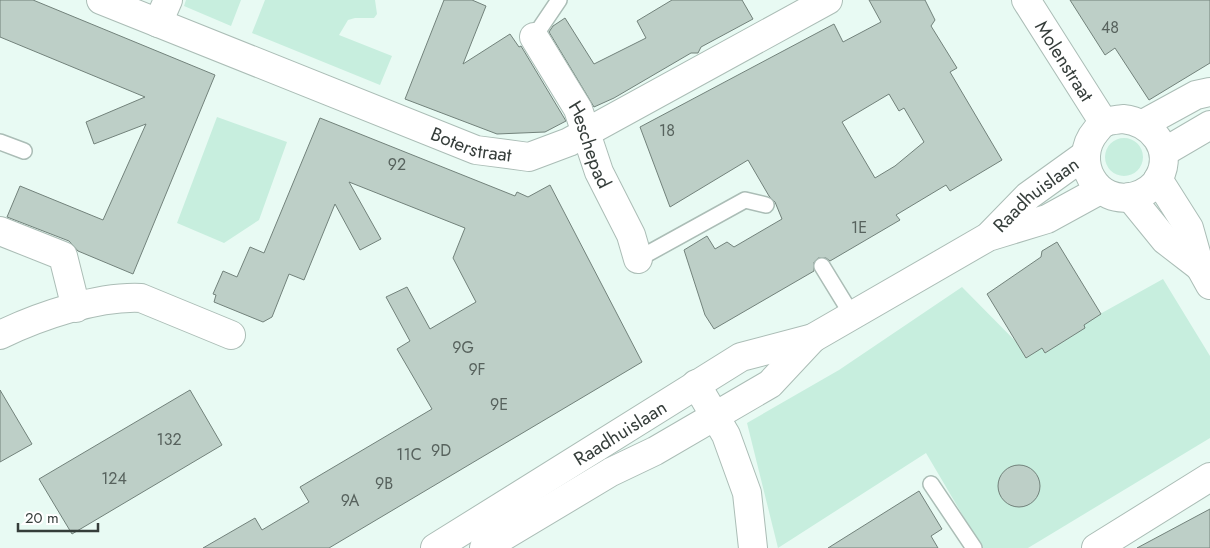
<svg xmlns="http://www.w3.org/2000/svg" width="1210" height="548" font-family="Jost,sans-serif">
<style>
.green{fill:#c7eede}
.building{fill:#bdcfc7;stroke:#72827b;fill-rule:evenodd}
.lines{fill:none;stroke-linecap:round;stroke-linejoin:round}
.service-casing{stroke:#abbdb6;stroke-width:18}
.minor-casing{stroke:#abbdb6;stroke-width:30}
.tertiary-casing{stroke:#abbdb6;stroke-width:30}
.service{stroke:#fff;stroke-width:15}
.minor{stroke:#fff;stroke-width:28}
.tertiary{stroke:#fff;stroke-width:28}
.labels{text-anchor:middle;stroke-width:5;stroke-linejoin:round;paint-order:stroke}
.number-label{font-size:16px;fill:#57625d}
.street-label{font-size:19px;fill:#353d3a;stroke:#fff}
</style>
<rect width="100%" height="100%" fill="#e8faf3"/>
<!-- green -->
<path class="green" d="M186,0H241L231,26L184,6Z
M265,0H375L377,14L374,18H355L348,20L339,35L392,56L380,85L252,33Z
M217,117L287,142L259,220L224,243L177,223Z
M1105 157a19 19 0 1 1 38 0a19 19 0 1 1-38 0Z
M1163,279L1210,356V438L1028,548H982L926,453L778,548L747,423L839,370L962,287L1028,354Z"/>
<!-- building -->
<path class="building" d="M0,0H33L215,75L133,274L78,251L69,241L7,217L20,186L103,220L146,124L94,144L86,122L145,97L0,37Z
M444,0H472L486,6L463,64L510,34L519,47L521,46L566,121L545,132L497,134L405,99Z
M672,0H742L753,19L701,47L698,53H691L614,98L594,107L549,32L553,26L565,18L594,64L646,38L637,21Z
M869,0H925L935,20L931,26L957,68L950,72L1002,160L950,191L946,185L896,215L900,220L830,261L826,258H818L814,262V271L714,329L705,315L684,250L707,236L715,249L727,242L734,247L782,219L775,202L769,196L748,160L670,207L640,127L834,24L843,42L881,22ZM889,94L899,111L904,108L924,142L895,166L875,178L842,122Z
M1070,0H1210V63L1149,100L1115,48L1105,55Z
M320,118L515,196L517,192L528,197L550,185L642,362L329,548H203L255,518L262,530L309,502L300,487L432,409L397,349L410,341L386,297L407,287L430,329L476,302L453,258L465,228L349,182L381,239L360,250L335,204L304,280L289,274L272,317L263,322L214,302L216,295L213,294L223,271L237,277L250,247L264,253Z
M1057,242L1101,314L1084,325L1085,328L1045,353L1042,348L1026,358L987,294L1041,257L1042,251Z
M0,390L32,444L0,462Z
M190,390L222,445L72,534L39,479Z
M998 486a21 21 0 1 1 42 0a21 21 0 1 1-42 0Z
M919,491L942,529L931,536L938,548H828Z
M1210,509V548H1137Z"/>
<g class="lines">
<defs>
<path id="service" d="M534,37L559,0
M0,142L24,151
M638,259L745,200L766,205
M822,266L852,315
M931,484L974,548"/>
<g id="minor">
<path id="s1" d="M101,0L476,150L529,157L569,142L828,0"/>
<path id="s2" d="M1026,0L1104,123"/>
<path d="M158,23L168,0"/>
<path id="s3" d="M534,37L578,109L599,172L631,235L638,259"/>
<path d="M0,231L63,256L76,308"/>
<path d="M0,335C39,316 98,296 141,298L231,335"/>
<path d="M696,384L726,435L747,493L753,548"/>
<path d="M1096,548L1210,477"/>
</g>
<g id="tertiary">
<path d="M1123,119C1152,122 1174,149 1159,178C1154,187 1145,193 1135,196C1096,207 1071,160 1096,131C1098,129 1101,124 1104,123C1109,120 1117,120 1123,119Z"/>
<path d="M1143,124L1196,95L1210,92"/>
<path d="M1164,152L1210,125"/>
<path d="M1158,179L1189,228L1200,267L1210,285"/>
<path d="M1130,197L1165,240L1200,267"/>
<path id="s4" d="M991,234L1028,196L1085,155"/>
<path id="s5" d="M435,548L741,357L813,338L988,237L1047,219L1100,190"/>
<path d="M484,548L611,472L655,451L770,384L813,338"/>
</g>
</defs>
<!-- service casing -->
<use href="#service" class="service-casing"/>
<!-- minor casing -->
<use href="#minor" class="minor-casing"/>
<!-- tertiary casing -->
<use href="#tertiary" class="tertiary-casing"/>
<!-- service -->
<use href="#service" class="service"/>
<!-- minor -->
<use href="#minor" class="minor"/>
<!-- tertiary -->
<use href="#tertiary" class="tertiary"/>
</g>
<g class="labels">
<!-- number labels -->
<g class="number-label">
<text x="1110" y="33">48</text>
<text x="667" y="136">18</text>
<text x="397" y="170">92</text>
<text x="859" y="233">1E</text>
<text x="463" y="353">9G</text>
<text x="477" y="375">9F</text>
<text x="499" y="410">9E</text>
<text x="169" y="445">132</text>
<text x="441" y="456">9D</text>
<text x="409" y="460">11C</text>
<text x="114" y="484">124</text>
<text x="384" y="489">9B</text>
<text x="350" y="506">9A</text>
</g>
<!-- street labels -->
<g class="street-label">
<text dy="7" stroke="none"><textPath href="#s2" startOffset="72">Molenstraat</textPath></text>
<text dy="7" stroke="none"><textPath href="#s1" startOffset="398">Boterstraat</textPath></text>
<text dy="7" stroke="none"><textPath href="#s3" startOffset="122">Heschepad</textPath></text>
<text dy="7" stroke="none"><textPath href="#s4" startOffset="60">Raadhuislaan</textPath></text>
<text dy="7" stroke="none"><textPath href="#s5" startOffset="218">Raadhuislaan</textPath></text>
</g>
</g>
<!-- scale -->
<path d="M18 523v8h80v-8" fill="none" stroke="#353d3a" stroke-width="2.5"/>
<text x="25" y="523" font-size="15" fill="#353d3a" stroke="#ffffff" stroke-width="4" paint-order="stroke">20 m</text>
</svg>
